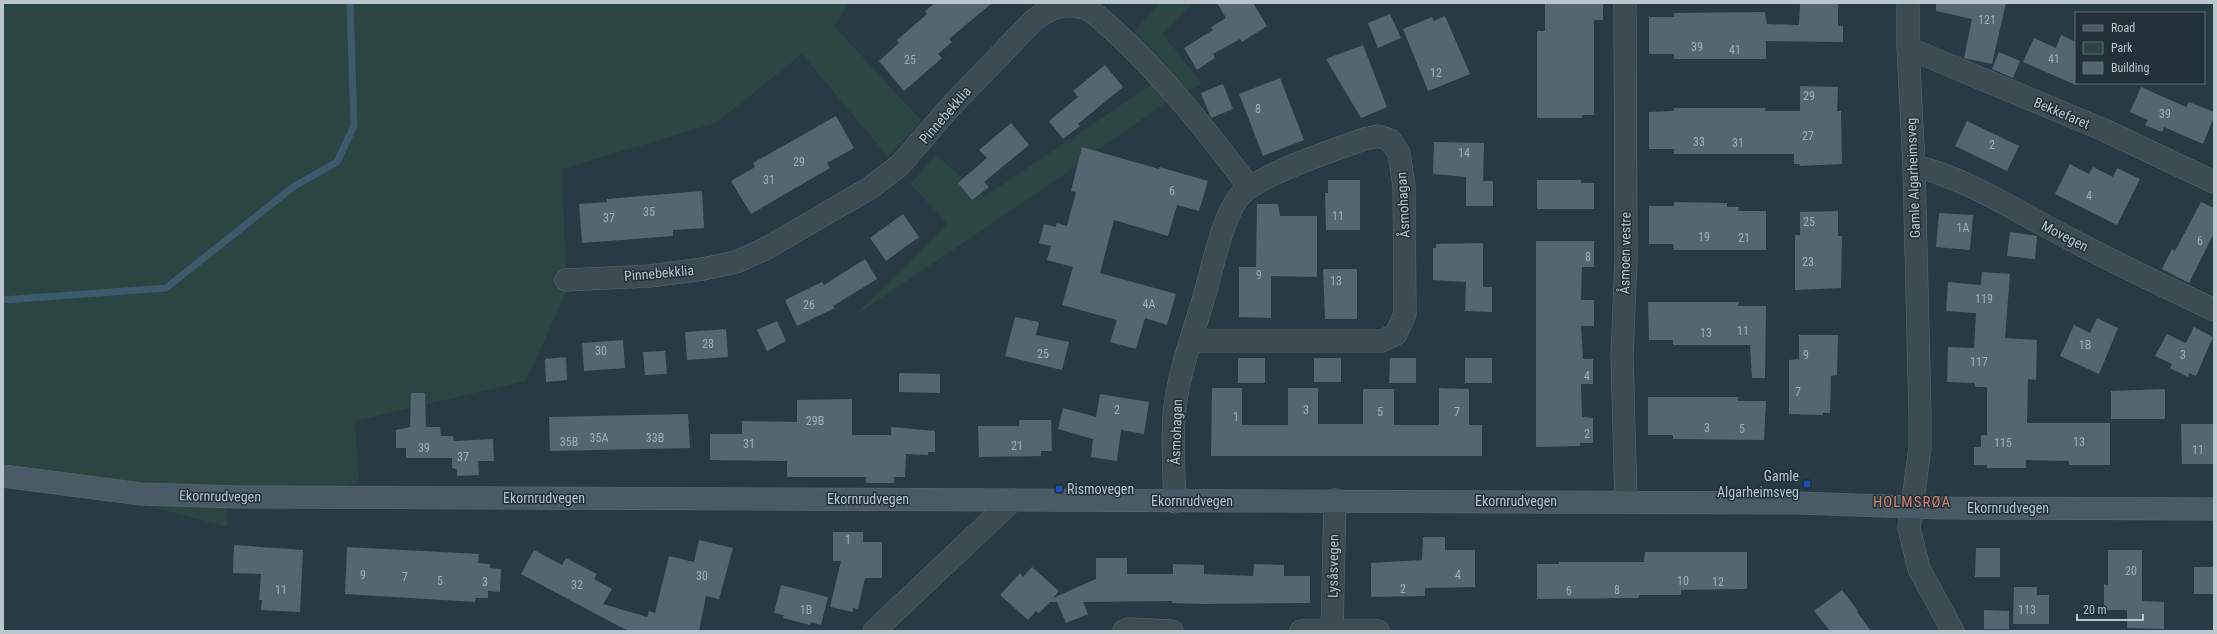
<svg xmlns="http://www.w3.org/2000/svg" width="2217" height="634" font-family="'Roboto Condensed',sans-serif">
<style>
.green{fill:#2a4542}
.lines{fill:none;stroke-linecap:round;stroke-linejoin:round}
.stream{stroke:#3d5a6a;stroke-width:7}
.building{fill:#546771}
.minor-casing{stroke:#5b6971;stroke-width:23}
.secondary-casing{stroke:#5b6971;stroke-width:23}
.minor{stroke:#3d4b53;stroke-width:22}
.secondary{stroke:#4b5b66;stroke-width:22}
.transit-dot{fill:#1a4fb4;stroke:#213039;stroke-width:1.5}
.labels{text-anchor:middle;stroke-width:3;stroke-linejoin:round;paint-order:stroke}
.number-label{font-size:12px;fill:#a0aeb6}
.street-label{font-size:14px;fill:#bac6cd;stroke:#213039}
.poi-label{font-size:14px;fill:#bac6cd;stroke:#213039;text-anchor:end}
.neighbourhood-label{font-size:15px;letter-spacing:1px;fill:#d5836d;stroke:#213039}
</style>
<rect width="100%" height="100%" fill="#283a44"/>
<!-- green -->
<path class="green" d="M3,3H849L834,26L922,121L888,157L802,54L716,123L562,169L567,291L526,381L355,421L359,483L225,507L228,527C154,507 79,488 3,482Z
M1160,3H1193L1163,34L1202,84L1172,98L1039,192L853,317L948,224L910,184L936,155L984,197L1166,75L1129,37Z"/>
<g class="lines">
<!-- stream -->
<path class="stream" d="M3,300L166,288L293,187L337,162L354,126L350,3"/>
</g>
<!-- building -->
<path class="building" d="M935,3H992L949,39L952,42L938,54L942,58L904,91L879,61L899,43L897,40L927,14L925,11Z
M1217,3H1253L1267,26L1242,42L1240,39L1213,54L1215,58L1213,59L1197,70L1184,48L1213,30L1211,27L1226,18Z
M1545,3H1603V20H1594V115H1582V118H1537V31H1545Z
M1800,3H1838V26H1843V42L1766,41V59H1674V54H1649V17H1674V13L1765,12L1767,24L1799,25Z
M1936,3H2006L1992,64L1964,58L1972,19L1936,11Z
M1390,14L1401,38L1378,48L1368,23Z
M1445,16L1470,74L1428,91L1403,29L1432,17L1434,21Z
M2061,35L2076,42V85L2023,62L2034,38L2056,48Z
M1363,45L1387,107L1361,118L1326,59Z
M1999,52L2020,61L2013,78L1992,69Z
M1105,65L1123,87L1078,124L1080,126L1063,139L1049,121L1078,97L1073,91Z
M1280,78L1304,140L1263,156L1239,94Z
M1223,84L1233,109L1211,118L1201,93Z
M1800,86L1838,87L1837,111H1841L1842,164L1799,166L1800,164H1794V154H1674V149H1649V112L1674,111V108H1766L1765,111H1800Z
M2141,87L2186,107L2189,102L2214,112V117L2203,144L2164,127L2162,132L2145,125L2148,120L2130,112Z
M836,116L854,148L827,163L830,168L751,214L731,181L755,167L753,163Z
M1967,121L2019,146L2007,171L1955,146Z
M1011,123L1029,145L984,182L989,187L972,200L958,183L987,158L979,150Z
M1434,142L1484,143L1483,181H1493V206H1466V177L1433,174Z
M1082,147L1159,169V167L1208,181L1199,211L1177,205L1168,236L1114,220L1100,273L1176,294L1167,325L1145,318L1136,349L1110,342L1117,320L1062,305L1073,267L1047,260L1051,246L1039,243L1044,224L1056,227L1057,223L1067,226L1076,192L1071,191Z
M2070,164L2089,174L2093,167L2113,177L2117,168L2140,179L2117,225L2055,194Z
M1328,180H1360V230H1326L1325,193H1328Z
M1537,180H1581V183H1594V209H1537Z
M702,191L704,228L673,230V236L582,243L579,204L607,202V199Z
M1674,202L1727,203V207H1739L1738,211H1766V250H1674L1673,244H1649V206H1674Z
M2201,202L2214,208V233L2189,283L2162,269L2172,249L2175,251Z
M1257,204H1278L1280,216H1317V277L1271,276V318L1239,317V267H1256Z
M1838,211V236H1842L1841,288L1795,290V235H1800V212Z
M1939,213L1973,215L1970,250L1936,247Z
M903,214L919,237L886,261L870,238Z
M2010,232L2037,236L2035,259L2007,256Z
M1536,241H1594V267H1582L1581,300H1594V326H1581L1583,359H1593V384H1581L1582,417L1593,418V443H1580V446L1536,447Z
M1483,243V287H1492V312L1465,311L1466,282L1433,280V248H1436V244Z
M865,259L877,279L833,306L835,308L797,326L785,300L822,282L824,285Z
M1323,269H1357V319H1325Z
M1982,272L2010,274L2005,338L2037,340L2036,380L2028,379L2027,423H2110V465H2069V461L2026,460V468H1987V465H1974V447H1981V435H1987V387H1975V383L1947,382L1948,347L1974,348L1976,313L1946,311L1948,282L1981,285Z
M1648,302H1739L1738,306H1766L1765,378H1752L1750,345H1673V340H1649Z
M1015,317L1039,322L1036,335L1069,342L1062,370L1005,356Z
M2097,318L2118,328L2099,374L2060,356L2074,325L2090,333Z
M777,321L786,341L767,351L757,330Z
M2194,327L2213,337L2196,376L2189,373L2188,377L2170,368L2172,364L2155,356L2167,334L2186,343Z
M726,329L728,357L687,360L685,332Z
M1799,335H1838L1837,375L1831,376L1830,413H1823V415L1789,414V360L1799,359Z
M623,340L625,368L584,371L582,343Z
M665,351L667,374L645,375L643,352Z
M566,357L567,380L546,382L545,359Z
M1238,358H1265V383H1238Z
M1314,358H1341V382H1314Z
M1390,358H1416V383H1389Z
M1465,358H1492V383H1465Z
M899,373L940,374V393L899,392Z
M1212,388H1242V425H1288V388H1318V424H1363V389H1394V425H1439V388L1469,389V425H1482V456H1211Z
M2165,389V419H2111V391Z
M411,393H425L426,427H440L441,436H453L454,441L493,439L494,461H478L479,475L457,476V469L452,468V458H406V448H396V430L410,427Z
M1100,394L1149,402L1144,434L1121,430L1117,461L1091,457L1093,439L1058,429L1063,408L1096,417Z
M1648,397H1738V401H1766L1764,440L1673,439V435H1648Z
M852,399V435H891V427L935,431V452H928V455L906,454L905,477H894V483H866V477H787V461L710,460V434H742V421L797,422V400Z
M688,414L690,448L550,451L549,417Z
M1019,420H1051L1052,451H1041V456L979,457L978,426H1019Z
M2181,424H2214V464H2182Z
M833,532H863V542H882V578H865L858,609L853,608V612L830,607L841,561H833Z
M1423,537H1445V550H1475V587L1425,588V596L1371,597V563L1422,560Z
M699,540L733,548L719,599L706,596L699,631H628L521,574L534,550L562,565L566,558L597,574L594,579L612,589L603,604L647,617L649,611L655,613L669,556L694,562Z
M234,545L303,550L300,612L261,610L262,600H259L261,574L233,573Z
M347,547L479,554L478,563L490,564V568L501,569L500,592L488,591V598H476L475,602L345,594Z
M1976,548H2000V577H1975Z
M2108,550H2142V601L2164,602V629L2127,628V610H2104V584L2108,585Z
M1645,552H1747V589L1681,590V595H1639V598L1537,599V564H1559V562H1644Z
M1096,558H1127V574H1173V564L1204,565V574L1253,576L1254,564L1284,565V576H1310V603L1203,604L1172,603V601L1083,602L1088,614L1066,623L1057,602H1050L1039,613L1036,611L1028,620L1000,595L1020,573L1023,577L1032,567L1059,591L1053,598L1096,579Z
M2194,567H2214V594H2194Z
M781,585L828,597L821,625L811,622L810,625L783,618L784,615L774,613Z
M2014,587H2037V595H2049V624H2013Z
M1842,590L1858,611L1857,612L1871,631H1830L1814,611Z
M1984,610L2009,611V629H1984Z"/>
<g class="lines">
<defs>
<path id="minor" d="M1625,3L1626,259L1622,356L1626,502
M1908,3V48L1914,166L1920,415V448L1909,528L1919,569L1953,631
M1908,48L2104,130L2214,182
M1914,166C1970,179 2019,213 2070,239C2117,264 2166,287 2214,310
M566,280L650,276L703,269L736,262L765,249L870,188L900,165L950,107L1034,20C1050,8 1065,2 1084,8C1095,12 1103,21 1111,28C1163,75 1207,131 1249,187
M1175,502C1174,474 1172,445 1174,417C1177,376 1193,335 1204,297C1212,270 1222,218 1239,197C1256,175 1335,150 1364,139L1378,136L1390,140L1399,153L1404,187L1405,314L1396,334L1382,341H1192
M874,631L1013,500
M1124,631L1129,629L1172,631
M1301,631H1378
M1332,631L1335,500"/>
<path id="secondary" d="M3,476L141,494L238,497L1798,503L1941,508L2214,509"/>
</defs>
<!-- minor casing -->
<use href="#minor" class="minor-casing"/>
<!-- secondary casing -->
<use href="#secondary" class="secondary-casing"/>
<!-- minor -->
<use href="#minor" class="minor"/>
<!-- secondary -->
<use href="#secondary" class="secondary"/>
</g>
<!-- markers -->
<g class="transit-dot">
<rect x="1803" y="480" width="8" height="8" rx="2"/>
<rect x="1055" y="485" width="8" height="8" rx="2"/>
</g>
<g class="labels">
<!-- number labels -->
<g class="number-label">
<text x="1987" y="24">121</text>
<text x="1697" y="51">39</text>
<text x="1735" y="54">41</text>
<text x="2054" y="63">41</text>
<text x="910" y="64">25</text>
<text x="1436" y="77">12</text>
<text x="1809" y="100">29</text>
<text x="1258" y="113">8</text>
<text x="2165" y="118">39</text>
<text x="1808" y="140">27</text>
<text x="1699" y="146">33</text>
<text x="1738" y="147">31</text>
<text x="1992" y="149">2</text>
<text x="1464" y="157">14</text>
<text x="799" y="166">29</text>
<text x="769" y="184">31</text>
<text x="1172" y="195">6</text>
<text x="2089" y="200">4</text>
<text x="649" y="216">35</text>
<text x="1338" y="220">11</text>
<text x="609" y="222">37</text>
<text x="1809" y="226">25</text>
<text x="1963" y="232">1A</text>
<text x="1704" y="241">19</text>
<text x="1744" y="242">21</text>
<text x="2200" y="245">6</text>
<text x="1588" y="261">8</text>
<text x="1808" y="266">23</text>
<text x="1259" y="279">9</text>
<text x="1336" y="285">13</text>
<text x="1984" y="303">119</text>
<text x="1149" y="308">4A</text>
<text x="809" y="309">26</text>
<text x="1743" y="335">11</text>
<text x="1706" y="337">13</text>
<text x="708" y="348">28</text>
<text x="2085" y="349">1B</text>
<text x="601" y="355">30</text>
<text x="1043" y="358">25</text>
<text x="1806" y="359">9</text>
<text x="2183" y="359">3</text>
<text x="1979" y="366">117</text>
<text x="1587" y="380">4</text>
<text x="1798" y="396">7</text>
<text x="1117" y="414">2</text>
<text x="1306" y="414">3</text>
<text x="1380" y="416">5</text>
<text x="1457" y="416">7</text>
<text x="1236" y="421">1</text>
<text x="815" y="425">29B</text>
<text x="1707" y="432">3</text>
<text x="1742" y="433">5</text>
<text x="1587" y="438">2</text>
<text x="599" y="442">35A</text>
<text x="655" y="442">33B</text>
<text x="569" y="446">35B</text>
<text x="2079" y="446">13</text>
<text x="2003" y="447">115</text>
<text x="749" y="448">31</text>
<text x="1017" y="450">21</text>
<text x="424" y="452">39</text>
<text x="2198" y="454">11</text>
<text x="463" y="461">37</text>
<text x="848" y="544">1</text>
<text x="2131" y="575">20</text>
<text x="363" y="579">9</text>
<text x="1458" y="579">4</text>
<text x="702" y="580">30</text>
<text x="405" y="581">7</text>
<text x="440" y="585">5</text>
<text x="1683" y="585">10</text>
<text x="485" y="586">3</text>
<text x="1718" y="586">12</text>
<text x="577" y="589">32</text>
<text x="1403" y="593">2</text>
<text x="281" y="594">11</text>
<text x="1617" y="594">8</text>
<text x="1569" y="595">6</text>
<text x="806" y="614">1B</text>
<text x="2027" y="614">113</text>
</g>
<!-- street labels -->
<g class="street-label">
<text transform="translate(2062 113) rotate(23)" y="5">Bekkefaret</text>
<text transform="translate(945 115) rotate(-49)" y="5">Pinnebekklia</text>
<text transform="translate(1913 178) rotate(-92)" y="5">Gamle Algarheimsveg</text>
<text transform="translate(1403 205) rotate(-93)" y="5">Åsmohagan</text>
<text transform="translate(2065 236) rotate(27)" y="5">Movegen</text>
<text transform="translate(1625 253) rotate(-89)" y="5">Åsmoen vestre</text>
<text transform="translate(659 273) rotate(-5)" y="5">Pinnebekklia</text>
<text transform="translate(1176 432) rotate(-88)" y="5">Åsmohagan</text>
<text transform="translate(220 496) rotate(1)" y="5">Ekornrudvegen</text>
<text x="544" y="503">Ekornrudvegen</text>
<text x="868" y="504">Ekornrudvegen</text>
<text x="1192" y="506">Ekornrudvegen</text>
<text x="1516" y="506">Ekornrudvegen</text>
<text x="2008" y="513">Ekornrudvegen</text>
<text transform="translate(1333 566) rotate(-89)" y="5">Lysåsvegen</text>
</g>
<!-- poi labels -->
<g class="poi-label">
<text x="1799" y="481">Gamle<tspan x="1799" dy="16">Algarheimsveg</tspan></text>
<text x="1067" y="494" text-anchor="start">Rismovegen</text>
</g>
<!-- neighbourhood labels -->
<g class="neighbourhood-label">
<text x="1912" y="507">HOLMSRØA</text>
</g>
</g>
<!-- border -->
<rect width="2217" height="634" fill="none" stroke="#bac6cd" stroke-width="8"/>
<!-- legend -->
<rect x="2075" y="12" width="130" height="72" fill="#213039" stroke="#5e6c74"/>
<rect x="2083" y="25" width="20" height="6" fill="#4b5b66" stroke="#5e6c74"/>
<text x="2111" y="32" font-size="12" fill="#bac6cd">Road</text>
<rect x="2083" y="42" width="20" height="12" fill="#2a4542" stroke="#5e6c74"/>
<text x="2111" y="52" font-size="12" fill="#bac6cd">Park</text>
<rect x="2083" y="62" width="20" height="12" fill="#546771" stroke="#5e6c74"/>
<text x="2111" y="72" font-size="12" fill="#bac6cd">Building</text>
<!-- scale -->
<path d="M2077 614v6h66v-6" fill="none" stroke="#bac6cd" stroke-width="2"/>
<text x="2083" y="614" font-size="12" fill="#bac6cd" stroke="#213039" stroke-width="3" paint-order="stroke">20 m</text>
</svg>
